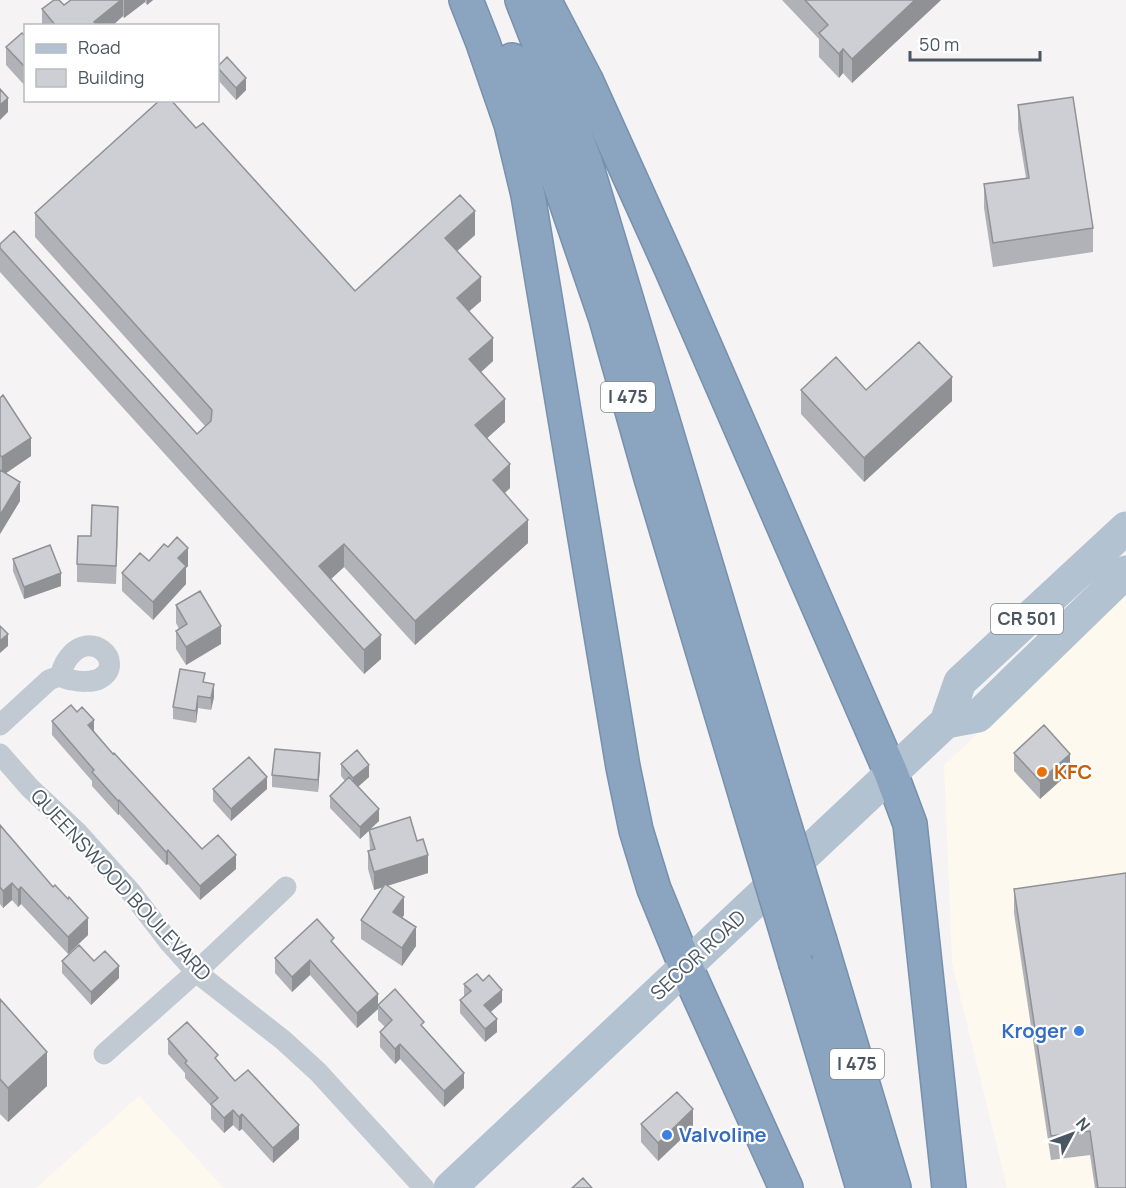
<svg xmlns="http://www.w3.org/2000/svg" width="1126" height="1188" font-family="Manrope,sans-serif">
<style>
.commercial{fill:#fdf9ef}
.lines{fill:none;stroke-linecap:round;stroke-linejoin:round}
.highway-casing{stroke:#7690ad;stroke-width:36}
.street{stroke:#c1cad2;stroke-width:21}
.primary{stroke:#b3c2d1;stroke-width:33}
.highway{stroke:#8ba5c1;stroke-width:33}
.highway-bridge-casing{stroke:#7690ad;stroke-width:36;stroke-linecap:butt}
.highway-bridge{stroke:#8ba5c1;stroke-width:33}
.wall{fill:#b0b2b7}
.shaded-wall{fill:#909195}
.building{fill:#cdcfd5;stroke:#909195;stroke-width:1.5}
.food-dot{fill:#e8710a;stroke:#fff;stroke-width:2}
.shop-dot{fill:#3f7fe0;stroke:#fff;stroke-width:2}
.labels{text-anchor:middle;stroke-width:4.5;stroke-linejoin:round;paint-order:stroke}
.shield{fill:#fff;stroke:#808990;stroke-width:1.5}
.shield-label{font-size:18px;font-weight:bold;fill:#4a5661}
.food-label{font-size:20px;font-weight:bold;fill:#c56008;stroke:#fff;text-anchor:start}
.street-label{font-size:20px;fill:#4a5661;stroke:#fff}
.shop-label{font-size:20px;font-weight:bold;fill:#366cbe;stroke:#fff;text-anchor:end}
</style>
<rect width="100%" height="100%" fill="#f5f3f3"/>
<!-- commercial -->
<path class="commercial" d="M1126,595V1188H1007L952,963L944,765Z
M139,1096L224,1188H36Z"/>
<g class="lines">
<defs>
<path id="highway" d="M466,0L483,43L511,124L528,195L623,767L636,830L654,889L686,967L786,1188
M522,0L585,161L772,784
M544,0L586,80L671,268L891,773L910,824L949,1188
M512,60L556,173L606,319L651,478L747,800
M820,941L894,1188
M796,964L863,1188"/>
</defs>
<!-- highway casing -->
<use href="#highway" class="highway-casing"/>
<!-- street -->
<path class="street" d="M0,725L49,680C52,679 55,677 58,677C63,676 67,680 72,680C79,682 93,682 99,679C129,663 88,623 65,663C63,667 61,672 60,676
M0,754L30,788L78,833L130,891L170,943L196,972L283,1040L318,1072L424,1188
M104,1054L196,972L286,887"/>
<!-- primary -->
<path class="primary" d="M946,722L960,682L1126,528
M450,1188L931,736L946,722L978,716L1126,572"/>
<!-- highway -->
<use href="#highway" class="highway"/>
<defs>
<path id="highway-bridge" d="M772,784L820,941
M747,800L796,964"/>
</defs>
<!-- highway-bridge casing -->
<use href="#highway-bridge" class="highway-bridge-casing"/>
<!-- highway-bridge -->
<use href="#highway-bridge" class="highway-bridge"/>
</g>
<!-- wall -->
<path class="wall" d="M70,0H153L147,5L145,2L124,18L123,16L112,26H42V9L64,5Z
M782,0H941L852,83L843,73L839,78L819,57V39Z
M26,37V87L6,65V47Z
M218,66L246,90L236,100L218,80Z
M1018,105L1093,228V252L993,267L984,208V184L1026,178L1018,129Z
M196,128L355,291L475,235L457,251L481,301L469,311L493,361L481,372L505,422L487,438L510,488L505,493L528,543L415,645L344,567L331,579L381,659L364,674L0,272V244L197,434L205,426L35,237V213Z
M801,390H866L952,401L864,482L801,414Z
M0,398L31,456L5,473L20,501L0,534Z
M118,525L116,584L77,582V564L91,536Z
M13,559L61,586L24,599L13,571Z
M149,561L188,566L186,568V584L153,620L122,591V573Z
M176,605L221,644L186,665L176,649V631L179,629L176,623Z
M205,683L214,697L211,710L198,708L196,723L173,719V707Z
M52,721L94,731L113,754L202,849L236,869L200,900L168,864L166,865L119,814L118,815L92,786V781L52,735Z
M1014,753L1070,772L1040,799L1014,771Z
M341,764L369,777L358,787L379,821L370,829L428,873L387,886L404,915L402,918L416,946L402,966L361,939V920L383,887L374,890L368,869V851H370L369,831L360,839L330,808V796L345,781L341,776Z
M320,766L318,792L272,787V775Z
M213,789H267L231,821L213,801Z
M0,825L88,935L68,954L21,904L18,907L12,900L3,908L0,904Z
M1014,889L1126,1188H1095L1090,1155L1051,1160L1014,913Z
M334,946L378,1009L357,1028L310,975L292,992L275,973V958Z
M62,961H94L119,978L91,1005L62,973Z
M464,984L502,1002L490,1012L497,1032L485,1042L460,1013V1000L464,996Z
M0,999L47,1086L8,1122L0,1114Z
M378,1005L424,1030L464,1088L444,1107L400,1059L395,1064L380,1047V1032L385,1027L378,1020Z
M168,1039L218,1062L235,1081L299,1139L273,1163L242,1129L239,1131L233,1125L224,1133L211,1119V1106L185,1078V1073L168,1054Z
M641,1124L693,1128L658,1161L641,1142Z"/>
<!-- shaded-wall -->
<path class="shaded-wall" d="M121,0H123V16L112,26H94V22Z
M124,0H145V2L124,18Z
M147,0H153L147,5Z
M915,0H941L852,83V59Z
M843,49V73L839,78V54Z
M246,78V90L236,100V88Z
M8,98V112L0,120V105Z
M475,211V235L445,262V238Z
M481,277V301L457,322V298Z
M493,338V361L469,383V359Z
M952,377V401L864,482V458Z
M505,399V422L475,449V425Z
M31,438V456L2,476V457Z
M510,464V488L493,503V480Z
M20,482V501L0,534V515Z
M528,520V543L415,645V621Z
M344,544V567L319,590V566Z
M188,548V566L186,568V584L153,620V602L178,558Z
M61,573V586L24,599V587Z
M221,626V644L186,665V647Z
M8,634V646L0,653V641Z
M381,635V659L364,674V650Z
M214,684V697L211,710V698Z
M198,696V708L196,723V711Z
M94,720V734L88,725Z
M320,753V766L318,792V780Z
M1070,754V772L1040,799V781Z
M369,765V777L353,791V778Z
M267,777V789L231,821V809Z
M119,800V814L118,815V801Z
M379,809V821L360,839V827Z
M168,850V864L166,865V852Z
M236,855V869L200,900V886Z
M428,855V873L374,890V872Z
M12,883V900L3,908V891Z
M21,887V904L18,907V890Z
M404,897V915L393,931V912Z
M88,918V935L68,954V937Z
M416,927V946L402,966V948Z
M310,960V975L292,992V977Z
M119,966V978L91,1005V992Z
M502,990V1002L484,1018V1005Z
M378,994V1009L357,1028V1013Z
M497,1019V1032L485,1042V1029Z
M400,1044V1059L395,1064V1049Z
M47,1052V1086L8,1122V1088Z
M464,1073V1088L444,1107V1091Z
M693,1109V1128L658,1161V1143Z
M233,1110V1125L224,1133V1118Z
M242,1114V1129L239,1131V1117Z
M299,1125V1139L273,1163V1148Z"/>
<!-- building -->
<path class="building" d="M54,0H59L64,5L71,0H121L94,22L97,26H56L42,9Z
M805,0H915L852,59L843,49L839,54L819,33L828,25Z
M22,33L26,37V68L6,47Z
M227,57L246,78L236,88L218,68V66Z
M0,89L8,98L0,105Z
M1073,97L1093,228L993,243L984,184L1029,178L1018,105Z
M160,100H171L196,128L203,123L355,291L460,195L475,211L445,238L481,277L457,298L493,338L469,359L505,399L475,425L510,464L493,480L528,520L415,621L344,544L319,566L381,635L364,650L0,248V244L14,231L197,434L211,421L212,410L35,213Z
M919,342L952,377L864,458L801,390L836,357L866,390Z
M3,395L31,438L2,457L0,455V398Z
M0,470L20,482L0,515Z
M92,505L118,507L116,566L77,564L78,536H91Z
M177,537L188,548L178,558L186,566L153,602L122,573L140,553L149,561L164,544L168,547Z
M50,545L61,573L24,587L13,559Z
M200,591L221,626L186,647L176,631L187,624L176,605Z
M0,626L8,634L0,641Z
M180,669L205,673L203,682L214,684L211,698L198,696L196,711L173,707Z
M71,705L77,712L82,707L94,720L88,725L113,754L114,753L202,849L218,835L236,855L200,886L168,850L166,852L119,800L118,801L92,772L94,770L52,721Z
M1044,725L1070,754L1040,781L1014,753Z
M275,749L320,753L318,780L272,775Z
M357,750L369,765L353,778L341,764Z
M249,757L267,777L231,809L213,789Z
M349,777L379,809L360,827L330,796Z
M410,817L417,841L423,839L428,855L374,872L368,851L375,849L369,830Z
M0,825L53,887L55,885L68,899L69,897L88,918L68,937L21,887L18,890L12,883L3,891L0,887Z
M1126,873V1188H1098L1090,1131L1051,1136L1014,889Z
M385,884L404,897L393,912L416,927L402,948L361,920Z
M317,919L334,938L331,941L378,994L357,1013L310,960L292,977L275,958Z
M79,945L94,961L105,951L119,966L91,992L62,961Z
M477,974L483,981L489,975L502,990L484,1005L497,1019L485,1029L460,1000L471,991L464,984Z
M395,989L424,1022L421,1025L464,1073L444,1091L400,1044L395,1049L380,1032L392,1020L378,1005Z
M0,999L47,1052L8,1088L0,1079Z
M187,1022L218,1055L215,1058L235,1081L248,1070L299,1125L273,1148L242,1114L239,1117L233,1110L224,1118L211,1104L218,1098L185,1063L187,1061L168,1039Z
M677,1092L693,1109L658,1143L641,1124Z
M583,1178L592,1188H572Z"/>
<!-- markers -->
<circle class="food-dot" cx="1042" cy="772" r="6"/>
<g class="shop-dot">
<circle cx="1079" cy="1031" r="6"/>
<circle cx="667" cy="1135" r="6"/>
</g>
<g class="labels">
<!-- shield labels -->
<g class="shield">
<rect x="601" y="382" width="54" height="30" rx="4.5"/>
<rect x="991" y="604" width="72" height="30" rx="4.5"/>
<rect x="830" y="1049" width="54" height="30" rx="4.5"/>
</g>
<g class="shield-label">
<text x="628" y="403">I 475</text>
<text x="1027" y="625">CR 501</text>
<text x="857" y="1070">I 475</text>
</g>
<!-- food labels -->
<g class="food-label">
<text x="1054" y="779">KFC</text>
</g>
<!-- street labels -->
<g class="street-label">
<text transform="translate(121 885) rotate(47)" y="7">QUEENSWOOD BOULEVARD</text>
<text transform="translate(698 955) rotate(-43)" y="7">SECOR ROAD</text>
</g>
<!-- shop labels -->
<g class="shop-label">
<text x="1067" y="1038">Kroger</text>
<text x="679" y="1142" text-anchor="start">Valvoline</text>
</g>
</g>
<!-- legend -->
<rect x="24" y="24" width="195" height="78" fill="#ffffff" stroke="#b7bbc0" stroke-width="1.5"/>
<rect x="36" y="44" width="30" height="9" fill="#b3c2d1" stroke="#b7bbc0" stroke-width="1.5"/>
<text x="78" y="54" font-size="18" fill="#4a5661">Road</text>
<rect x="36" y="69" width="30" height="18" fill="#cdcfd5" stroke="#b7bbc0" stroke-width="1.5"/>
<text x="78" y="84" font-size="18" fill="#4a5661">Building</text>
<!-- north arrow -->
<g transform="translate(1072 1134) rotate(49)" stroke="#ffffff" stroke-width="4.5" paint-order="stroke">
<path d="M0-4.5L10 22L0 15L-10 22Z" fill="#4a5661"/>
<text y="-9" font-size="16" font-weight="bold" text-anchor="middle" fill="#4a5661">N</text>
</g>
<!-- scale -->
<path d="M910 51v9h130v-9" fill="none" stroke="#4a5661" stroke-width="3"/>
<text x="919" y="51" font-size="18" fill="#4a5661" stroke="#ffffff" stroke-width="4.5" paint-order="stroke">50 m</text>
</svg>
